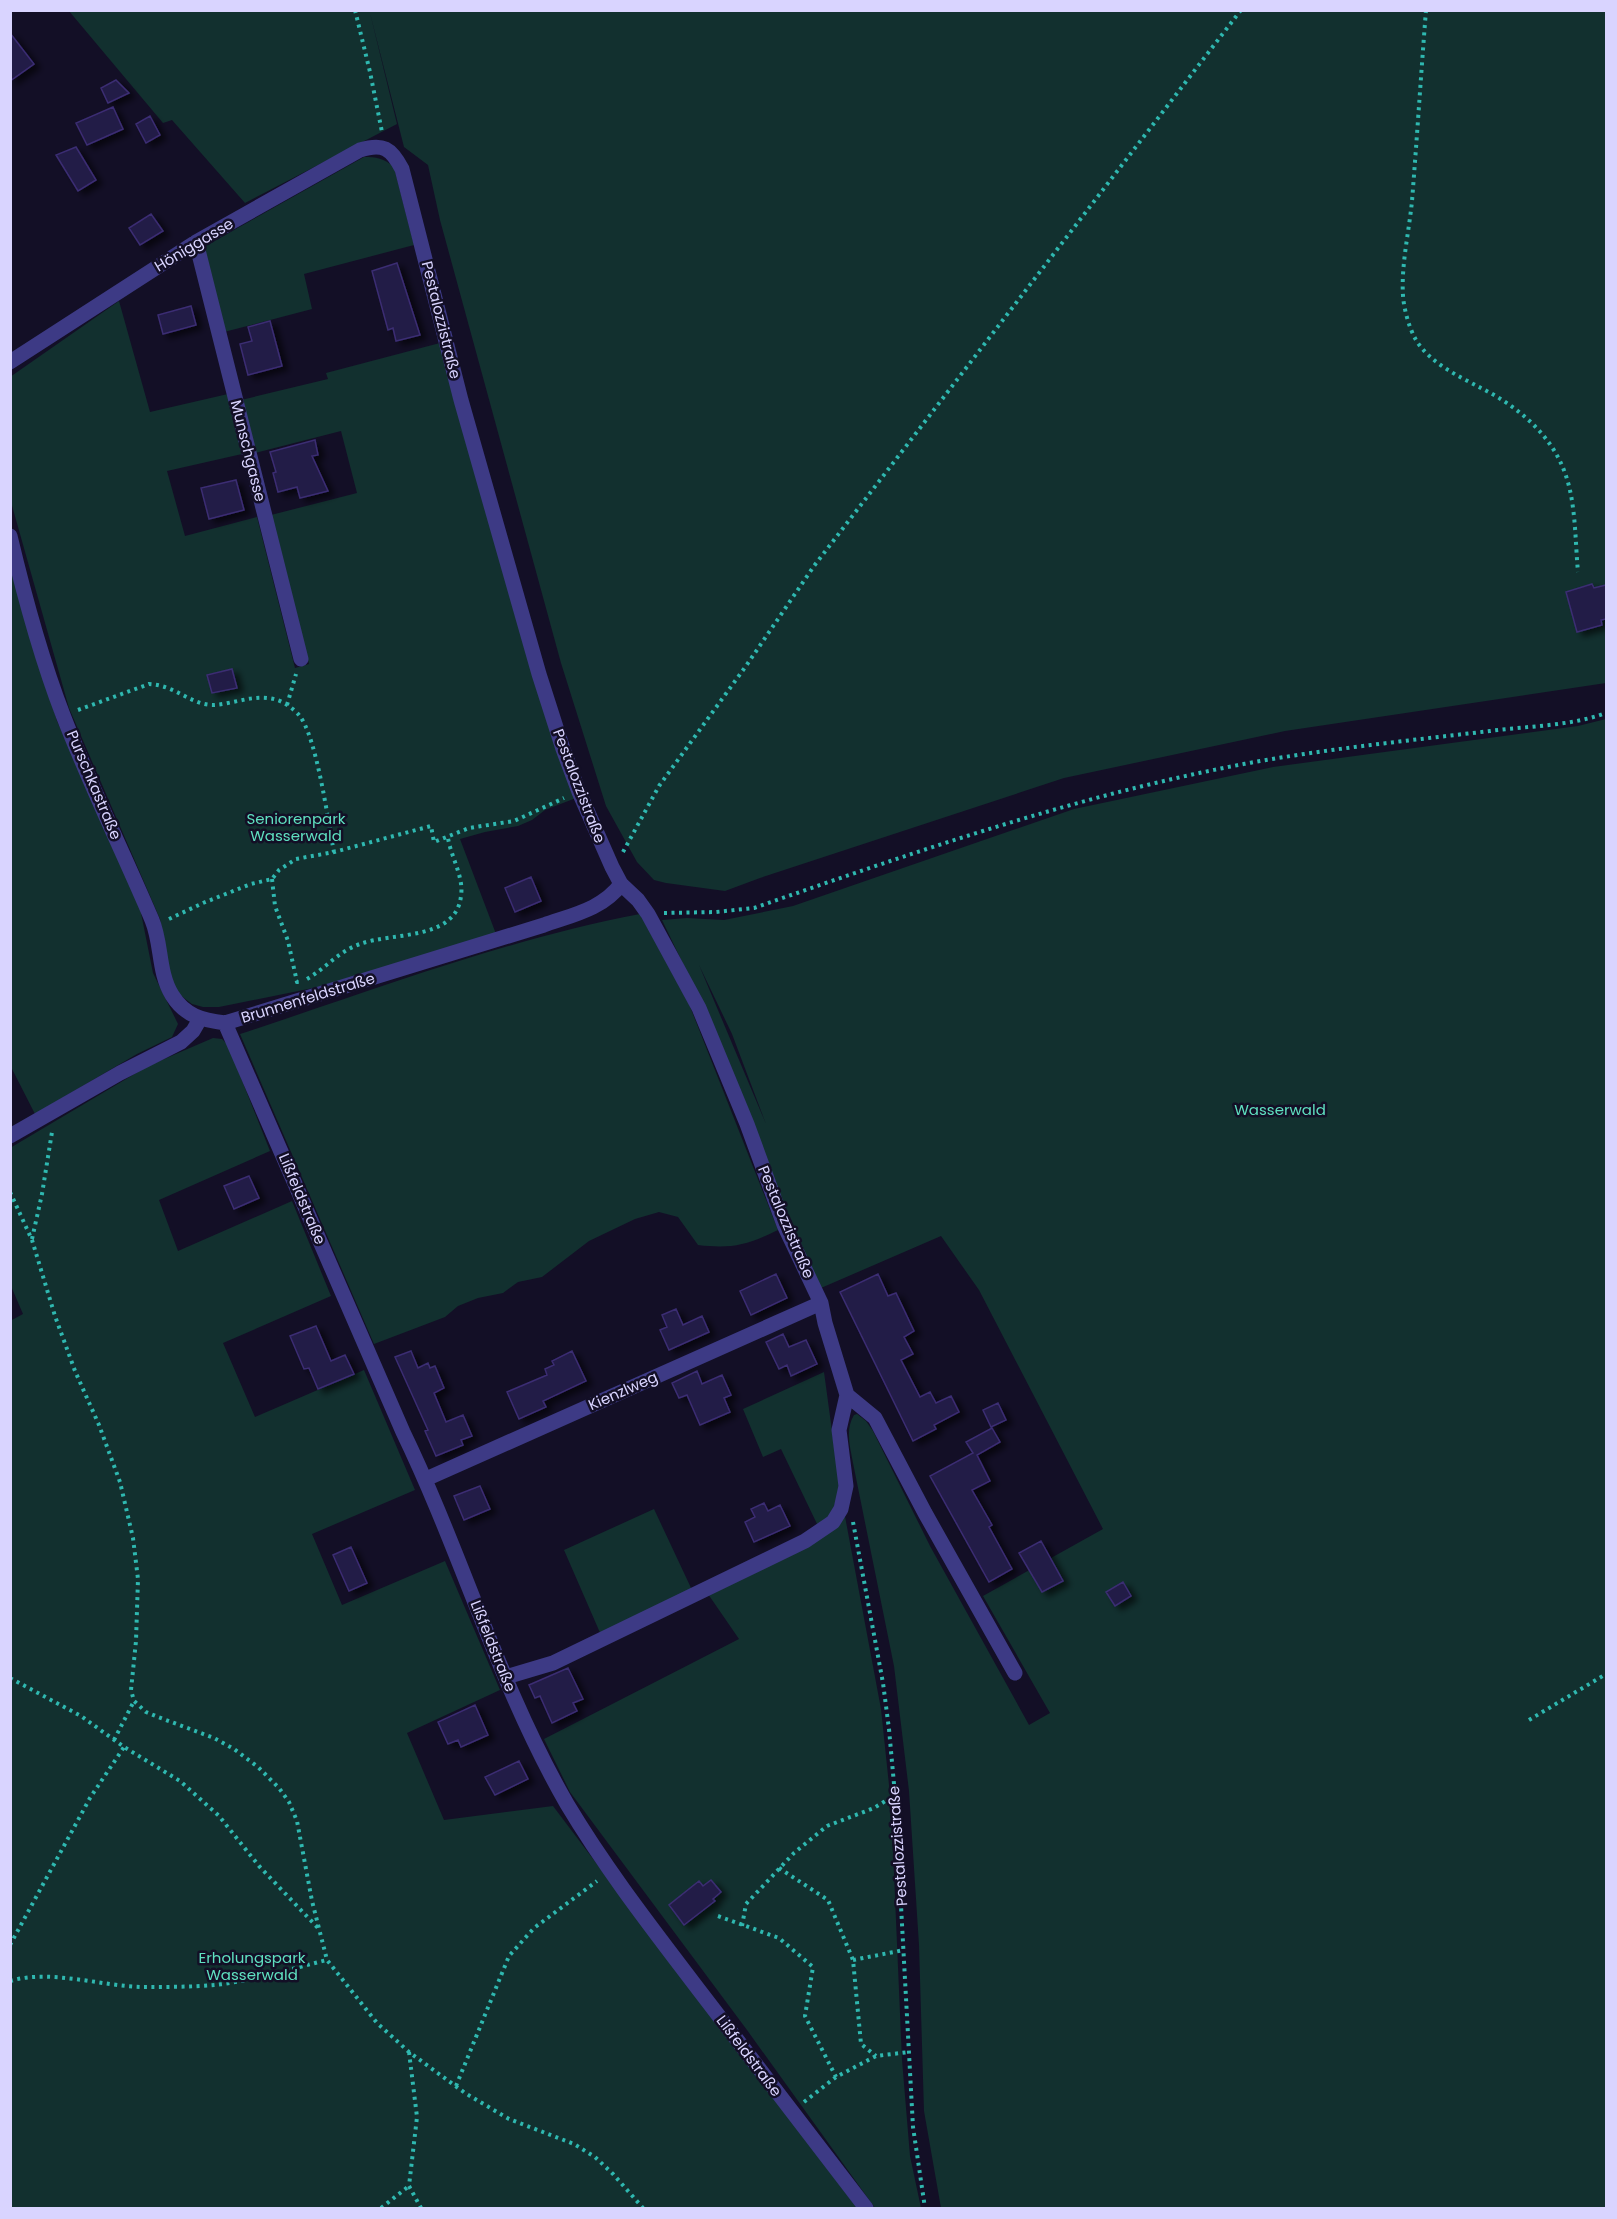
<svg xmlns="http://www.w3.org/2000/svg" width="1617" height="2219" font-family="Poppins,sans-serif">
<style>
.green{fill:#12302f;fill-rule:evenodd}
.building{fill:#241b47;stroke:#3b2d73;stroke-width:1.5;filter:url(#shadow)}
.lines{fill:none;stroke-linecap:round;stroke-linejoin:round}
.path{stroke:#2fb8b0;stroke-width:4;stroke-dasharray:3 4.5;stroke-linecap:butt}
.minor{stroke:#3d3a85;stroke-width:15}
.labels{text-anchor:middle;stroke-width:5;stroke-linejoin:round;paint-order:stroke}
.street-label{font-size:15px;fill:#d9d4ff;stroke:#130f26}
.park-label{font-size:15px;fill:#5fe0c0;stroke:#130f26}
</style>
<defs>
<filter id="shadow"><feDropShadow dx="6" dy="4" stdDeviation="3" flood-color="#0009"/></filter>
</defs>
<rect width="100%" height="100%" fill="#130f26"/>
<!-- green -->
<path class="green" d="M69,11H1606V683L1285,731L1064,778L760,878L725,891L666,883L654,880L637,862L606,806L561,663L440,220L428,165L404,147L370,13L397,124L245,203L172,120L163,123Z
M364,157C376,157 384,158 394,167L414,245L304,274L312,309L224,332L202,248Z
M119,301L150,412L228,394L242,454L167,471L185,536L257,517L295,668L309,664L271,515L357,493L341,431L255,453L241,400L328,379L326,373L440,343L576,798L545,810L532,820L518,826L485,832L460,839L496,934L318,987L219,1007H203L192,1004L180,995L172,984L160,919L69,708L11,502L10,377Z
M10,566L57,721L140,908L153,973L178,1024L172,1037L137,1054L35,1114L10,1065Z
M1606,719V2208H941L924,2111L919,1945L909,1791L894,1666L853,1463C850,1446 845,1430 854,1415L857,1414L866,1421L873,1431L930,1546L1029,1725L1050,1713L983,1596L1103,1529L979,1290L941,1236L821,1288L789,1226L687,972L662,920L687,918L724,920L793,906L1074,809L1273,767L1578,726ZM699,965L732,1034L766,1124Z
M640,914L689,1004L778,1230C747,1245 732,1249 698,1245L678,1217L659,1212L635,1219L589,1241L542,1277L518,1282L503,1293L478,1298L458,1306L445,1317L374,1344L240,1034C372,991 503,940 640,914Z
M213,1038L222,1039L228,1045L270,1151L159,1200L178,1251L292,1201L331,1296L223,1343L255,1417L364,1370L415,1490L312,1534L342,1605L445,1561L500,1690L407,1733L444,1820L553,1806L857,2208H11L10,1321L23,1314L11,1286L10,1148L148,1066Z
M824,1372L840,1490L831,1515L818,1526L781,1449L763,1457L743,1409Z
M654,1509L692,1590L601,1635L564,1550Z
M844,1511L881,1709L891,1804L902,2060L910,2156L921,2208H875L747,2030L570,1792L544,1739L739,1639L708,1594Z"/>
<!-- building -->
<path class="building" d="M10,33L34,64L10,81Z
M116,80L129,93L108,103L101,88Z
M113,107L123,129L87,145L76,123Z
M150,116L160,135L146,143L136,124Z
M76,147L96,180L78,191L56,155Z
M151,214L163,231L140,245L129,228Z
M397,263L420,335L396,341L393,328L388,330L372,271Z
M191,306L196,325L163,334L158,315Z
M270,321L282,366L248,375L240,344L252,341L248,327Z
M315,440L318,455L312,456L328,491L300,498L297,487L278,492L273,473L276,472L270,452Z
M236,480L244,510L209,519L201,488Z
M1592,584L1594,588L1606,585V619L1601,620L1602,625L1577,632L1566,592Z
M232,669L237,688L212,693L207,675Z
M531,877L541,901L515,912L505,888Z
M249,1176L259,1198L234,1209L224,1186Z
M776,1274L787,1298L751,1315L740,1291Z
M878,1274L888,1296L896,1293L914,1331L904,1337L913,1354L901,1360L920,1397L930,1392L936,1403L951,1396L959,1412L934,1425L936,1429L913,1441L840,1292Z
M676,1309L683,1325L702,1316L709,1332L669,1350L660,1330L667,1327L662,1315Z
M316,1326L331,1361L345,1355L354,1374L318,1389L309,1368L304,1369L290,1336Z
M783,1334L789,1347L806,1340L817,1364L791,1376L787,1365L779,1369L766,1342Z
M411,1351L418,1368L428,1363L430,1368L435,1366L444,1388L434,1393L446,1422L463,1415L472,1436L461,1440L463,1445L436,1456L425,1431L428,1430L395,1357Z
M572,1351L586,1381L543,1401L546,1407L519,1419L507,1392L547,1375L545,1369L554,1365L552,1361Z
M697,1371L702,1384L722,1375L731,1395L724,1398L730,1412L700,1425L687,1395L679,1398L672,1383Z
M998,1403L1006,1420L991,1427L983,1410Z
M992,1428L1000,1442L977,1455L990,1481L972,1490L992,1525L989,1527L1012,1569L989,1582L930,1476L973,1453L966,1442Z
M480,1486L490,1509L464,1520L454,1496Z
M764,1503L768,1511L780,1505L790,1526L754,1542L745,1522L755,1517L751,1509Z
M1041,1541L1063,1581L1042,1592L1019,1553Z
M351,1547L367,1583L349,1591L333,1555Z
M1123,1582L1131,1596L1115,1606L1106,1592Z
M568,1668L583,1699L573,1703L577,1711L552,1723L540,1696L535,1698L529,1685Z
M475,1705L488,1735L461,1747L458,1740L448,1744L438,1722Z
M519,1761L528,1779L495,1795L485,1777Z
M711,1880L721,1892L713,1899L715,1901L684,1925L669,1905L699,1881L703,1886Z"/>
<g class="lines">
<!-- path -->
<path class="path" d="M355,10L370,72L382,132
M1426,10C1421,74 1417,138 1412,201C1409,232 1401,265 1403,296C1404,309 1409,328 1416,340C1430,363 1458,376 1481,388C1517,406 1551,434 1565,473C1576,503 1575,540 1578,572
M287,705L296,674
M78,710L149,684C175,685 191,705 213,705C234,704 256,693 277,700C284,702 294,709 299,715C317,737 328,822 334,852
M623,852L659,786L746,666L814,566L1241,10
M272,879L275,906L288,941L297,982L300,981
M664,913L716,912L754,908C920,850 1087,792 1260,761C1336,748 1413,740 1490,731C1528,726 1571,726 1606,713
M169,919L203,903L251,884L272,879L279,870L296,859L334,852L431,826L434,842L469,828L514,821L564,798
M307,979C326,968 339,951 360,944C392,932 456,941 461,896C464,877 451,857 448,838
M10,1192L32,1240L55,1316L75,1371L99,1425L120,1482L133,1538L138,1579L136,1641L131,1690L134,1701L146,1712L158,1717L214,1738L234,1749L258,1767L279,1788L289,1802L297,1821L312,1901L327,1960L377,2023L409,2052L465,2093L509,2119L574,2144L595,2157L613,2174L643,2208
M32,1239L42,1194L52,1132
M853,1522L883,1683L889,1729L895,1795L913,2127L925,2208
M10,1678L81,1716L124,1747L180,1781L219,1816L259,1866L318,1928
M1529,1720L1606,1674
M114,1740L134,1701
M779,1868L828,1900L853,1960L861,2044L876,2056
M718,1916L779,1938L813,1967L805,2016L836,2077
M742,1926L746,1904L794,1853L827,1826L874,1808L895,1795
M10,1945L90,1798L124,1747
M853,1960L904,1950
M10,1981C50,1969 101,1986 142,1987C166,1987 192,1987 215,1985C253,1981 290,1969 327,1960
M409,2052L417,2117L409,2186L421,2208
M456,2086L509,1956L534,1928L597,1881
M804,2102L836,2077L876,2056L909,2052
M381,2208L409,2186"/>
<!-- minor -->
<path class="minor" d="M196,242L301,659
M10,362L196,242L360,150C383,143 391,148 402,169L461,400L539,674L563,749L579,792L612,867L621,884L638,900L648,914L699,1008L747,1124L784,1225L821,1303L825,1323L847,1395L839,1430L846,1486L841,1509L833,1522L805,1541L553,1663L506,1677
M10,536C24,595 41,658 63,715C90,785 123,852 152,920C162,944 158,972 172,995C185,1016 202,1020 225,1023L544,925C572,915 603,909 621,884
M225,1023L403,1432C462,1554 499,1686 567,1804C607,1871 655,1932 702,1994C757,2065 811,2137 866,2208
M10,1136L120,1073L181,1042L193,1031L200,1019
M847,1395L875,1418L925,1513L1015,1673
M426,1479L821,1303"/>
</g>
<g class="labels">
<!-- street labels -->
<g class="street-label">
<text transform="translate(194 245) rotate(-31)" y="5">Höniggasse</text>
<text transform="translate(441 320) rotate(76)" y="5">Pestalozzistraße</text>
<text transform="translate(248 451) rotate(76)" y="5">Munschgasse</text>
<text transform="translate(94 785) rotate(67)" y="5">Purschkastraße</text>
<text transform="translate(579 786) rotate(69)" y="5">Pestalozzistraße</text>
<text transform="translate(308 998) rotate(-17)" y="5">Brunnenfeldstraße</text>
<text transform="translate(302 1199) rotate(67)" y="5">Lißfeldstraße</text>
<text transform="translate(786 1222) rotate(67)" y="5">Pestalozzistraße</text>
<text transform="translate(623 1391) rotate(-24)" y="5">Kienzlweg</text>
<text transform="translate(493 1646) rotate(68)" y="5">Lißfeldstraße</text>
<text transform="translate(898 1846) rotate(-94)" y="5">Pestalozzistraße</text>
<text transform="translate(749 2056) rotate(53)" y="5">Lißfeldstraße</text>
</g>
<!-- park labels -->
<g class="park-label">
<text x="296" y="824">Seniorenpark<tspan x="296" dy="17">Wasserwald</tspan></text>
<text x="1280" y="1115">Wasserwald</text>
<text x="252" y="1963">Erholungspark<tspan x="252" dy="17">Wasserwald</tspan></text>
</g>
</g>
<!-- border -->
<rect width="1617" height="2219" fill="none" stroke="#d9d4ff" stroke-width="24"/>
</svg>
